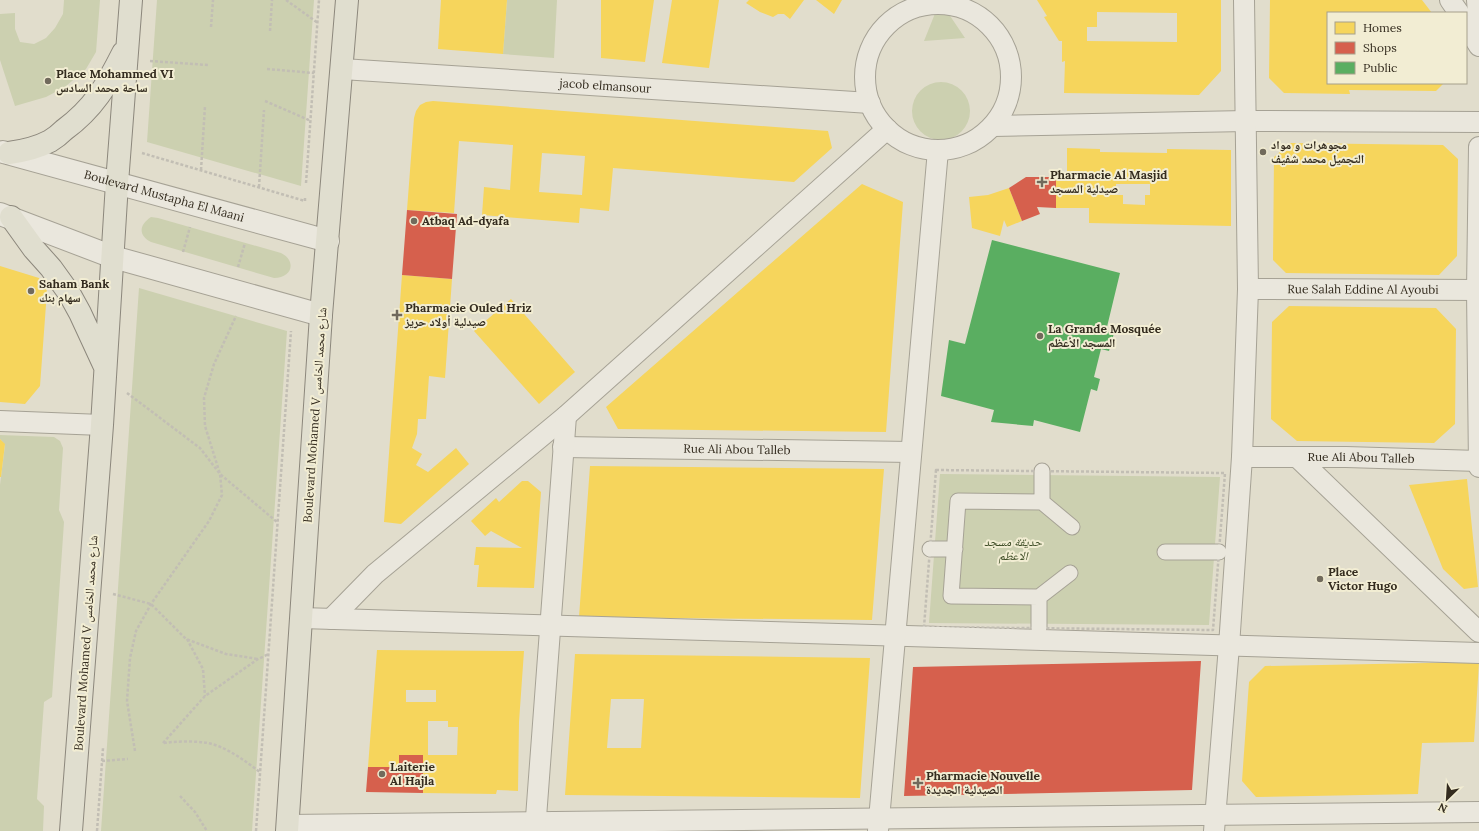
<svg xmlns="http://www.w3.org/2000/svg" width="1479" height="831" font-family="Lora,'Noto Naskh Arabic',serif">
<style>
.green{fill:#ccd0b0}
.homes{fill:#f6d55c;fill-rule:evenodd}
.shops{fill:#d6604d}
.public{fill:#5aae61}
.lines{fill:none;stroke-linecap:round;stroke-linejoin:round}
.pedestrian-casing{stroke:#a6a295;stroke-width:17}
.minor-casing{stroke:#a6a295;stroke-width:22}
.tertiary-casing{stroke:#a6a295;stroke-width:24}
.primary-casing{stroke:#8c877c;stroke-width:24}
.path{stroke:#c2beb4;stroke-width:2.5;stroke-dasharray:3 2;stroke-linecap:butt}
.pedestrian{stroke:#eae7dd;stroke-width:15}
.minor{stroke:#eae7dd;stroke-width:20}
.tertiary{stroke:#eae7dd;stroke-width:22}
.primary{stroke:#e0decf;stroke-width:22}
.poi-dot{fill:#716a5c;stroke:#f2edd3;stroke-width:1.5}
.labels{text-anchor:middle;stroke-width:4;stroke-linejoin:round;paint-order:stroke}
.poi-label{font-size:12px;font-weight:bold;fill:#342c1f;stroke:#f2edd3;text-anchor:start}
.street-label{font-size:12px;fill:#342c1f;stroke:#f2edd3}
.park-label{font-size:12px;font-style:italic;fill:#3f4e27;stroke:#f2edd3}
</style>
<rect width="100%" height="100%" fill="#e1ddcc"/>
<!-- green -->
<path class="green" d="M64,0H100L96,52L86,69L65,87L46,97L15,106L0,60V14L15,13V29L20,42L34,44L46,38L55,28L63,14Z
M157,0H314L301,186L147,142Z
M507,0H557L554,58L503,54Z
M940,1L965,38L924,41Z
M912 111a29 29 0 1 1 58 0a29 29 0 1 1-58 0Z
M151,217L158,218L281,253C297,261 292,278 274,278L151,242C138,235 139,225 151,217Z
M139,288L287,331L252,831H101Z
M0,435L54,437L60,441L63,448L59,510L64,522L52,697L44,702L37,799L44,806L43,831H0V485L5,445L0,439Z
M940,474L1220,477L1209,625L929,623Z"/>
<!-- homes -->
<path class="homes" d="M441,0H507L503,54L438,49Z
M601,0H654L645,62L601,58Z
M672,0H719L709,68L662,63Z
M749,0H804L790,19L784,14H778L773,17L760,12L746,3Z
M816,0H842L834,14Z
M1037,0H1221V71L1199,95L1064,93L1065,61L1062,62V41H1059L1044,17L1047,16ZM1097,12L1177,13V42L1087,41V27H1097Z
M1270,0H1422L1432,13H1328V83H1444L1436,91L1349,90L1350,94L1284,93L1269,78Z
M433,101L828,131L832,148L794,182L613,168L609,211L580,208L579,223L482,215L484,187L510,190L513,145L459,141L454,213L407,210L414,118L416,111L420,105L426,102ZM542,153L585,156L582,195L539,192Z
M1290,143L1443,145L1458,159L1457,256L1439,275L1286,273L1273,260L1274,157Z
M1067,148L1100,149V152L1167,153V149L1231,150V226L1089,223V208H1056V177H1067ZM1116,184H1150V195H1145V205L1123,204V195H1116Z
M862,184L903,202L886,432L618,429L606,407Z
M1009,188L1022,221L1007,227L1004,220L1000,236L972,228L969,197L988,195Z
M0,266L39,278L47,291L40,386L25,404L0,402Z
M402,275L452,279L445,378L429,376L426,419H418L417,434L412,448L422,454L416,465L428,472L456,448L469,464L401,524L384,522Z
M511,299L575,372L539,404L474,331Z
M1289,306L1436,308L1456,329L1455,424L1434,443L1297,441L1271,419L1272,322Z
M0,439L5,444L1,477H0Z
M590,466L884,469L872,620L579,617Z
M1467,479L1478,587L1464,589L1443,569L1409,485Z
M522,481H528L541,492L534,588L477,587L479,565H474L476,547L522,548L491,531L485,536L471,521L496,498L499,502Z
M377,650L524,651L519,722L518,791L497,790L496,794L423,793V755H399V767H368ZM406,690H436V702H406ZM428,721H448V727H458L457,755H428Z
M575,654L870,658L860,798L565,795ZM611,699H644L641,748H607Z
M1479,662L1474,742L1422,743L1418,794L1256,797L1242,781L1249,682L1265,666Z"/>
<!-- shops -->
<path class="shops" d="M1026,177H1056V208L1037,207L1040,214L1022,221L1009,188Z
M407,210L457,214L452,279L402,275Z
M1201,661L1192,790L904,796L913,667Z
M399,755H423V793L366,792L368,767H399Z"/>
<!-- public -->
<path class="public" d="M992,240L1120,273L1106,331L1114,333L1109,351L1101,349L1094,377L1100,379L1097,391L1091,389L1080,432L1034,420L1033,426L991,422L994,410L941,396L949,340L965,344Z"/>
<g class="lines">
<defs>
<path id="pedestrian" d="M1042,502V471
M930,549H955
M1165,552H1219
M1070,573L1039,597L951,596L958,501L1042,502L1072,527
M1039,597V628"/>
<g id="minor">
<path d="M1450,0L1459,13"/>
<path d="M1477,0L1479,27"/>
<circle cx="938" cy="77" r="73"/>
<path d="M1466,25L1479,46"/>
<path id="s1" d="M342,69L870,103"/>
<path d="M993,126L1246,121L1479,122"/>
<path d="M1479,147L1477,290L1479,467"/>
<path id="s2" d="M1248,289L1479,290"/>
<path d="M0,421L102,425"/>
<path id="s3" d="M563,447L911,452"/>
<path id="s4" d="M1242,457H1346L1479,461"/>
<path d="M1297,457L1479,632"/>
<path d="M301,618L1479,653"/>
<path d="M331,619L375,574L566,416L887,129"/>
<path d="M287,825L1479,812"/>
<path d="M535,831L566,416"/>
<path d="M878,831L938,150"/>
<path d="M1214,831L1229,646L1242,457L1248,289L1244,0"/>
</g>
<g id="tertiary">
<path id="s5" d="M3,152L328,241"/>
<path d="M0,214L113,257L321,315"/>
</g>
<path id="primary" d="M9,153C23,151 37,148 50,141C55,138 60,134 64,130C94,108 107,85 123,53
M11,217L34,249L51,268L69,293L80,313L105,367
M71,831L102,425L117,183L131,0
M287,831L321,315L347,0"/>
</defs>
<!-- pedestrian casing -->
<use href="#pedestrian" class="pedestrian-casing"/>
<!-- minor casing -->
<use href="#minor" class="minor-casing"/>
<!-- tertiary casing -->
<use href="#tertiary" class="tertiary-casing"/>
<!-- primary casing -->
<use href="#primary" class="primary-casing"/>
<!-- path -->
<path class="path" d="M286,0L318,23
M211,27L213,0
M270,31L272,0
M150,61L208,65
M267,69L314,73
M265,101L311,121
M142,153L305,201V198
M201,170L205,106
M306,183L319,0
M259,187L264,110
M183,252L190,227
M238,267L245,243
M127,393L200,448L220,474L277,522
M936,470L1225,473L1213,630L924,627Z
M113,594L151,604L186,639L226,654L258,659
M187,639L203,669L205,696
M163,743L205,696L258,659L269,654
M164,743C178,741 194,741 208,743C227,747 245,761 260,772
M135,751L127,701L130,658L136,631L151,604L209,521L222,495L220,474L205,426L204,398L214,364L236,316
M102,761L128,759
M180,796L195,812L207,831
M97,831L103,748
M256,831L291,331"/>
<!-- pedestrian -->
<use href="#pedestrian" class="pedestrian"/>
<!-- minor -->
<use href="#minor" class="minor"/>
<!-- tertiary -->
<use href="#tertiary" class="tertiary"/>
<!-- primary -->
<use href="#primary" class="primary"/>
</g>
<!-- markers -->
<g class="poi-dot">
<circle cx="48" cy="81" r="4"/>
<circle cx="1263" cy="152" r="4"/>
<path d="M1040 176h4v4h4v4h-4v4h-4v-4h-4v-4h4z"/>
<circle cx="414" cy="221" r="4"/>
<circle cx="31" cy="291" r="4"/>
<path d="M395 309h4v4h4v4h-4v4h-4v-4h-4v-4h4z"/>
<circle cx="1040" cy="336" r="4"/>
<circle cx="1320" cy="579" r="4"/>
<circle cx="382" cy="774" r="4"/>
<path d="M916 777h4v4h4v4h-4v4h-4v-4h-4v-4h4z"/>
</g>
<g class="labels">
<!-- poi labels -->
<g class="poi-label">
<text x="56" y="78">Place Mohammed VI<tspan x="56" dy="14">ساحة محمد السادس</tspan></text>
<text x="1271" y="149">مجوهرات و مواد<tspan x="1271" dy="14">التجميل محمد شفيف</tspan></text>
<text x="1050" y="179">Pharmacie Al Masjid<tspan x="1050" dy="14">صيدلية المسجد</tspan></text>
<text x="422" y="225">Atbaq Ad-dyafa</text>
<text x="39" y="288">Saham Bank<tspan x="39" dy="14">سهام بنك</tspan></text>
<text x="405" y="312">Pharmacie Ouled Hriz<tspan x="405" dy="14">صيدلية أولاد حريز</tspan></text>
<text x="1048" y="333">La Grande Mosquée<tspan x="1048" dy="14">المسجد الأعظم</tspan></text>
<text x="1328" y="576">Place<tspan x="1328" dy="14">Victor Hugo</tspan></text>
<text x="390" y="771">Laiterie<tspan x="390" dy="14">Al Hajla</tspan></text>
<text x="926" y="780">Pharmacie Nouvelle<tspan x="926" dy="14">الصيدلية الجديدة</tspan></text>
</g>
<!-- street labels -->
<g class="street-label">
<text dy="4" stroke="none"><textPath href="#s1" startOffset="264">jacob elmansour</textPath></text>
<text dy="4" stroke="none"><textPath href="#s5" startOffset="167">Boulevard Mustapha El Maani</textPath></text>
<text dy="4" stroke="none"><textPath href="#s2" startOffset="115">Rue Salah Eddine Al Ayoubi</textPath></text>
<text transform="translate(315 415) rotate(-86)" y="4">Boulevard Mohamed V شارع محمد الخامس</text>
<text dy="4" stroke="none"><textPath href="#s3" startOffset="174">Rue Ali Abou Talleb</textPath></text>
<text dy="4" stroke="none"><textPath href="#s4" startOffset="119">Rue Ali Abou Talleb</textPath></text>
<text transform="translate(86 643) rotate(-86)" y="4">Boulevard Mohamed V شارع محمد الخامس</text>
</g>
<!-- park labels -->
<g class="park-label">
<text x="1013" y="546">حديقة مسجد<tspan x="1013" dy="14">الاعظم</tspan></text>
</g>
</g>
<!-- legend -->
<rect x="1327" y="12" width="140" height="72" fill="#f2edd3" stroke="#a6a08b"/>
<rect x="1335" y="22" width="20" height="12" fill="#f6d55c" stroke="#a6a08b"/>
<text x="1363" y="32" font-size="12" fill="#342c1f">Homes</text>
<rect x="1335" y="42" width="20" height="12" fill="#d6604d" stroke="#a6a08b"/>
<text x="1363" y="52" font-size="12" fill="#342c1f">Shops</text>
<rect x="1335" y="62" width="20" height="12" fill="#5aae61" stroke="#a6a08b"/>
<text x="1363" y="72" font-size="12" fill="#342c1f">Public</text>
<!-- north arrow -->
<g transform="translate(1447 799) rotate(205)" stroke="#f2edd3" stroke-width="3" paint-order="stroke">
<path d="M0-3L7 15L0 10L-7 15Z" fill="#342c1f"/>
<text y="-6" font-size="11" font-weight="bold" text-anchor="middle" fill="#342c1f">N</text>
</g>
</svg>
